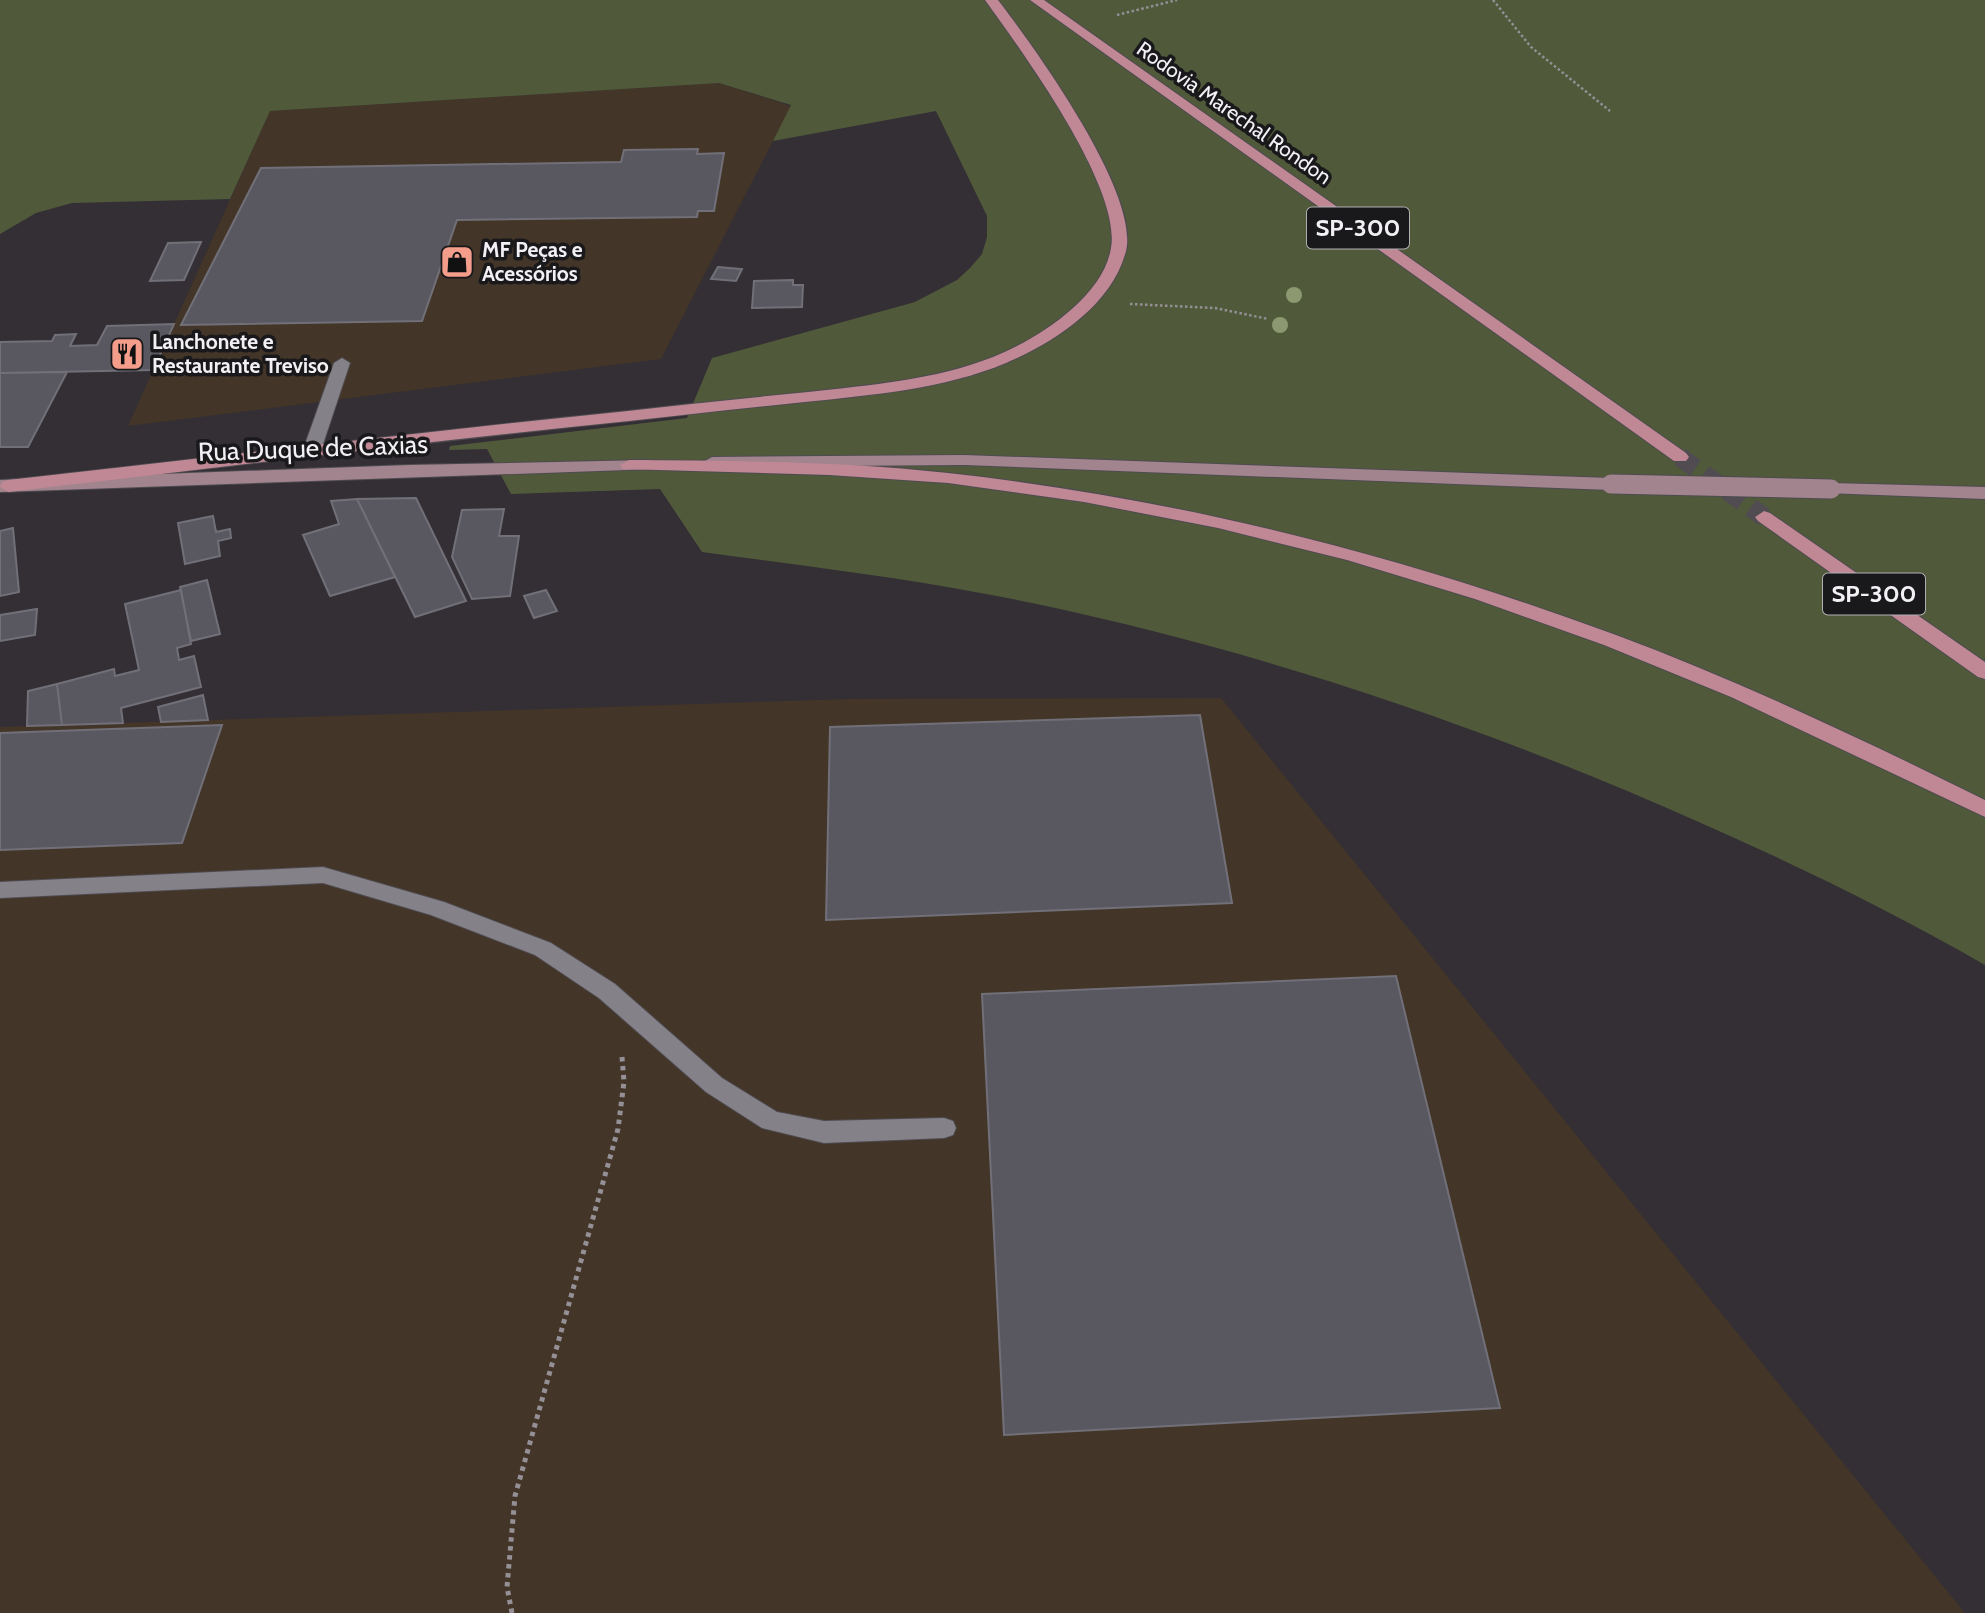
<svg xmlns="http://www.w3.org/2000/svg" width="1985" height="1613" font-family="Cabin,sans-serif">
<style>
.commercial{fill:#433528}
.green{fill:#505a3a}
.building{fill:#595860;stroke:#717078;stroke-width:2}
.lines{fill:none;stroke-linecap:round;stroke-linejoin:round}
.primary-tunnel{stroke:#504c52;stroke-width:19;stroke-dasharray:19 10;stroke-linecap:butt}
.lane-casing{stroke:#4e4b50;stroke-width:2}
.secondary-casing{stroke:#4e4b50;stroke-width:2}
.primary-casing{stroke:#4e4b50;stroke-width:2}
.path-far1{stroke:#949096;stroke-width:2.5;stroke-dasharray:2.5 2.5;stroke-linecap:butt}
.path{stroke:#949096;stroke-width:5;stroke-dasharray:4.5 4.5;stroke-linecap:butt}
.lane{fill:#858188;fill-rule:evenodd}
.secondary{fill:#a2848e;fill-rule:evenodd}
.primary{fill:#bf8894;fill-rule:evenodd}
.secondary-bridge-casing{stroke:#4e4b50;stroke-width:21;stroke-linecap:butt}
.secondary-bridge{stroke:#a2848e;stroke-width:19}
.tree{fill:#8c9970}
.labels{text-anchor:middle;stroke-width:7;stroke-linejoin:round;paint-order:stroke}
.far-street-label{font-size:21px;fill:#f3f0f5;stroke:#19181a}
.far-poi-label{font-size:21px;font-weight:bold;fill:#f3f0f5;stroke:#19181a;text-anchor:start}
.shield{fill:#19181a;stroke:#b2afb3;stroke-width:2}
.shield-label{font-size:24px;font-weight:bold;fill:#f3f0f5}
.street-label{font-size:26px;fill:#f3f0f5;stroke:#19181a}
</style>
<rect width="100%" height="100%" fill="#332f35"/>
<!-- commercial -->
<path class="commercial" d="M719,83L791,106L661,359L128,426L270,111Z
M1221,698L1965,1613H0V727L848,699Z"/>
<!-- green -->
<path class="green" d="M0,0H1985V965C1890,910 1792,863 1692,819C1480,725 1260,651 1032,603C923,580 813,567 702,552L660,489L511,494L487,449L449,450L450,446L687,418L712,358L915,302L957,280L970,268L982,254L987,237V216L936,111L773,141L791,105L719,83L270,111L230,199L72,203L36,213L0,234Z"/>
<!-- building -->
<path class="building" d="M698,149L697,154L724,153L714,211H698L697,217L457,220L422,321L181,325L261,168L621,162L624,150Z
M201,242L184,280L150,281L168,243Z
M718,267L742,269L736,281L711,279Z
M793,280V285H803L802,307L752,308L754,281Z
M174,324L153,370L0,373V342L52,341L55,335L76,334L70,346L97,345L107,326Z
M67,372L28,447H0V373Z
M416,498L466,601L415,617L357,499Z
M357,499L395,577L330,596L303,535L339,524L331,501Z
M504,509L499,536H519L510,596L472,599L452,557L462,510Z
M213,516L216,532L230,529L231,538L218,541L220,556L185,564L178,523Z
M13,528L19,592L0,596V531Z
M207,580L220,634L191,641L180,587Z
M181,590L191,644L177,648L179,660L194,656L201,687L121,708L123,723L62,725L57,684L114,669L115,676L139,670L125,604Z
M546,590L557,611L534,618L524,596Z
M37,609L35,635L0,641V615Z
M57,684L62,725L27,726L28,691Z
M203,695L208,720L161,722L158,707Z
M1200,715L1232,903L826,920L830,727Z
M222,725L182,843L0,850V733Z
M1396,976L1500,1408L1004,1435L982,994Z"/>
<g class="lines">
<!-- primary-tunnel -->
<path class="primary-tunnel" d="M1680,457L1764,517"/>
<defs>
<path id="lane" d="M342,358L350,363L321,450L318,454H306L303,450L334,363Z
M323,867L444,902L551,943L615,984L722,1078L777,1112L824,1121L944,1118L953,1121L956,1128L953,1135L944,1138L824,1143L762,1128L706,1092L599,998L535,955L431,915L323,883L0,898V882Z"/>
<path id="secondary" d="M964,455L1611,478L1620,484L1611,490L964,465L712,467L703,462L712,457Z
M649,460L658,465L655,469L0,492V480L409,465Z
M1831,483L1985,487V499L1825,493L1822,489Z"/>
<path id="primary" d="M985,0H998C1034,47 1140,193 1126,251C1112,305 1055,342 1006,363C944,389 872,395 805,402C746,408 688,414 629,421C422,442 215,468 8,492L0,487L2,482L8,480C215,457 421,432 628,411C688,404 748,398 808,392C870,385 935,380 993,357C1036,340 1103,298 1111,248C1122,187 1021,50 985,0Z
M1030,0H1044L1686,453L1689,457L1686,461H1674Z
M629,460C735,461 842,461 948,473C1177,498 1400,555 1616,635C1742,682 1864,740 1985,800V817L1731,697L1604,645L1475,599L1347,560L1218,528L1084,502L948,483L829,475L623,469L620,465Z
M1764,511L1770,513L1985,662V679L1978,677L1758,521L1755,517Z"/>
</defs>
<!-- lane casing -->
<use href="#lane" class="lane-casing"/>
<!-- secondary casing -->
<use href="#secondary" class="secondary-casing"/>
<!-- primary casing -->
<use href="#primary" class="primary-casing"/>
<!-- path-far1 -->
<path class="path-far1" d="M1493,0L1531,47L1610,111
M1117,15L1177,0
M1130,304L1215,308L1268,319"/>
<!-- path -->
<path class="path" d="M512,1613L507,1587L515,1496L618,1129L624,1082L622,1057"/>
<!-- lane -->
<use href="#lane" class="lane"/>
<!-- secondary -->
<use href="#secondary" class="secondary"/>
<!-- primary -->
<use href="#primary" class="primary"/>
<defs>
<path id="secondary-bridge" d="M1611,484L1831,489"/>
</defs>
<!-- secondary-bridge casing -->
<use href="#secondary-bridge" class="secondary-bridge-casing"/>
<!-- secondary-bridge -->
<use href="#secondary-bridge" class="secondary-bridge"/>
</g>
<!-- trees -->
<g class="tree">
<circle cx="1294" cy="295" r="8"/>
<circle cx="1280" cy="325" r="8"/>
</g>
<!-- icons -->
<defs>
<symbol id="shop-square" viewBox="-11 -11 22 22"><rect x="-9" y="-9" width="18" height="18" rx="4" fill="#f49d8b" stroke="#19181a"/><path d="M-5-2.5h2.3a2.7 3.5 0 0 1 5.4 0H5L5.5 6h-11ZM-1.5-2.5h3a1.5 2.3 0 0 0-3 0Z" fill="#111"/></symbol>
<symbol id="restaurant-square" viewBox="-11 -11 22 22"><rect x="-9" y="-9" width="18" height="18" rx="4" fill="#f49d8b" stroke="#19181a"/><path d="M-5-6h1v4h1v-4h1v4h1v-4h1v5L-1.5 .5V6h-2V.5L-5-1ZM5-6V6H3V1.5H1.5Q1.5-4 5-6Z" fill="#111"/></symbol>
</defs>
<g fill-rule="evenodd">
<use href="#shop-square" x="438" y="243" width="38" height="38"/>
<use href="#restaurant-square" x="108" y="335" width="38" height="38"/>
</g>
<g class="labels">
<!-- far-street labels -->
<g class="far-street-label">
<text transform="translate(1234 113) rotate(35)" y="7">Rodovia Marechal Rondon</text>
</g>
<!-- far-poi labels -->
<g class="far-poi-label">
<text x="482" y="257">MF Peças e<tspan x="482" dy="24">Acessórios</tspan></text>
<text x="152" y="349">Lanchonete e<tspan x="152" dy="24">Restaurante Treviso</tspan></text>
</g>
<!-- shield labels -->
<g class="shield">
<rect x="1307" y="207.5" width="102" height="41" rx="5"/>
<rect x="1823" y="573.5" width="102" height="41" rx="5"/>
</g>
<g class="shield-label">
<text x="1358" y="236">SP-300</text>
<text x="1874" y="602">SP-300</text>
</g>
<!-- street labels -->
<g class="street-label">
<text transform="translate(313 448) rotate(-2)" y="9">Rua Duque de Caxias</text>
</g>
</g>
</svg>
